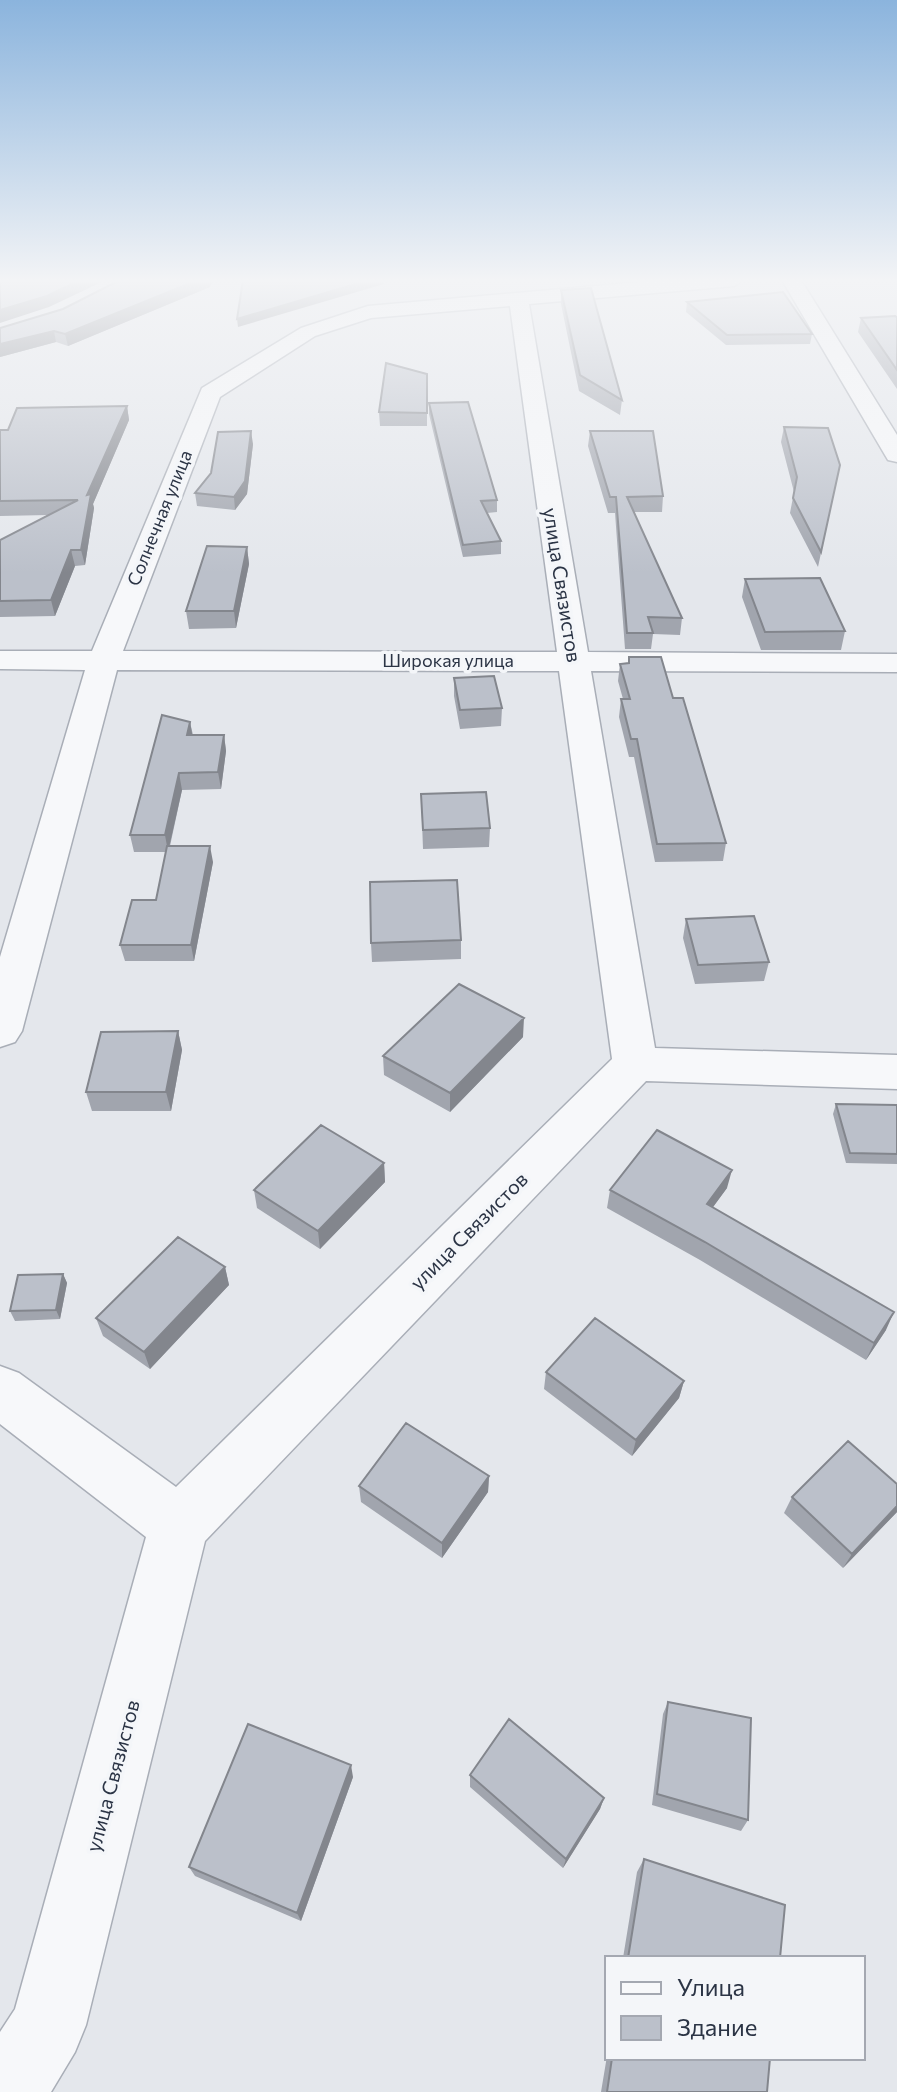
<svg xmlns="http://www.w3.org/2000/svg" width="897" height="2092" font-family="Commissioner,sans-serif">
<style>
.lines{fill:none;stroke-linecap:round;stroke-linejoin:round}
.minor-casing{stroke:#a9aeb7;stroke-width:3}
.minor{fill:#f7f8fa;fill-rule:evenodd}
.wall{fill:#a1a5ae}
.shaded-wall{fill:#83868d}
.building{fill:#bbc0ca;stroke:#83868d;stroke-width:2}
.labels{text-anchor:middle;stroke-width:7;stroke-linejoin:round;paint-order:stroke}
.far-street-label{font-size:18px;fill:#2b3445;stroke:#f4f6f9}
.street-label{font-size:20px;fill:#2b3445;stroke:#f4f6f9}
</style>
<rect width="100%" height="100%" fill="#e4e7ec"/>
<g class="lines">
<defs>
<path id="minor" d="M663,280H743L734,286L529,304L588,652L897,654V672L591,671L655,1048L897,1055V1089L646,1081L205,1541L86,2025L75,2052L51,2092H0V2032L15,2009L146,1537L0,1424V1366L19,1373L176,1487L612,1059L559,671L117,670L22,1031L15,1042L0,1047V957L85,670L0,669V651H92L202,388L301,328L368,306ZM510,306L557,652L123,651L220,397L315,336L371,318Z
M782,280H801L897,435V462L888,460L885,455Z"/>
</defs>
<!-- minor casing -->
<use href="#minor" class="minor-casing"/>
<!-- minor -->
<use href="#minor" class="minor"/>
</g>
<!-- wall -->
<path class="wall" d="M120,280H213L210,287L68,346L56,342L0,357V328L63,309Z
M561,290L622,400L620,415L579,391L561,304Z
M687,302L812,334L810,344L726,345L686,312Z
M897,317V389L858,332L861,318Z
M427,374V426H380L379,412Z
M429,403L497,500V512L487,513L501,541V554L463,557L429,414Z
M127,406L129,420L93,504L94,508L85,565L75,566L55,616L0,617V540L48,515L0,516V430H8Z
M784,427L840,465L818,567L790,513L794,492L781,442Z
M590,431L663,496L662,512H634L682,618L680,635L653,634L651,649H625L615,513H608L588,446Z
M253,444L247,494L235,510L197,506L195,493Z
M247,547L249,564L236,628L189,629L186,611Z
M745,579L845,631L841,650H761L742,597Z
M629,657L673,698L726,843L723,861L655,862L634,757H629L619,717L621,699H623L618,681L620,664L628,663Z
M454,678L502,708L501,726L460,729L454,696Z
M190,722L193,735H224L226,751L221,789L182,790L170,846L213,862L194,961H125L120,945L156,900L166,852H134L130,835Z
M421,794L490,828L489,847L423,849Z
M686,919L769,962L764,981L695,984L683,938Z
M461,940V959L372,962L371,943Z
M178,1031L182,1050L171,1111H92L86,1092Z
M523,1037L450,1112L384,1075L383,1056Z
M836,1104L897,1105V1164L846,1163L833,1114Z
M384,1163L385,1182L320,1249L257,1208L254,1190Z
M727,1188L713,1207L886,1330L866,1360L700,1260L607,1208L610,1190Z
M225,1267L229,1285L150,1369L103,1336L96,1318Z
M63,1274L67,1283L60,1319L15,1321L10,1311Z
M546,1372L684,1381L679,1398L632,1456L544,1389Z
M489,1476L488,1492L442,1558L361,1502L359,1486Z
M897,1484V1512L843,1568L784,1513L792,1497Z
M668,1702L748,1820L741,1831L652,1805L663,1714Z
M470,1775L604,1798L600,1809L563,1868L470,1787Z
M353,1777L301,1921L195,1876L189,1867Z
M644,1859L780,1958H623L637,1872Z
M607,2056V2058H770L767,2092H601Z"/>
<!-- shaded-wall -->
<path class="shaded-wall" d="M80,280H106L49,307L0,323V310Z
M198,280H213L210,287L68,346L65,334Z
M369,280H384V284L238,327L237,319Z
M54,331L56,342L0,357V344Z
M127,406L129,420L93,504L94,508L85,565L81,550L87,495Z
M251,431L253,444L247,494L235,510L234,497Z
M247,547L249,564L236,628L234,611Z
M71,550L75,566L55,616L51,600Z
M190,722L193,739L187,735Z
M224,735L226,751L221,789L218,772Z
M179,773L182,790L168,852L165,835Z
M210,846L213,862L194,961L191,945Z
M524,1018L523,1037L450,1112V1093Z
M178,1031L182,1050L171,1111L166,1092Z
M384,1163L385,1182L320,1249L318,1231Z
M732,1170L727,1188L702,1222L707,1204Z
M225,1267L229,1285L150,1369L144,1352Z
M63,1274L67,1283L60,1319L56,1310Z
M894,1312L886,1330L866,1360L874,1343Z
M684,1381L679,1398L632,1456L636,1440Z
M489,1476L488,1492L442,1558V1543Z
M897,1506V1512L843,1568L852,1554Z
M351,1765L353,1777L301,1921L297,1913Z
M604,1798L600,1809L563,1868L566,1859Z"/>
<!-- building -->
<path class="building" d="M0,280H80L47,296L0,310Z
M120,280H198L65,334L54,331L0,344V328L63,309Z
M243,280H369L237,319Z
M591,288L622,400L580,375L561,290Z
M783,292L812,334L727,335L687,302Z
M895,316L897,317V370L861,318Z
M386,363L427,374V413L379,412Z
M468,402L497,500L481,501L501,541L463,545L429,403Z
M127,406L87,495L91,494L81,550H71L51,600L0,601V540L78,500L0,501V430H8L17,408Z
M784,427L828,428L840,465L821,552L793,498L797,477Z
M251,431L245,481L234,497L195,493L211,473L218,432Z
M590,431H653L663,496L627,497L682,618L648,617L653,633H627L616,497H610Z
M207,546L247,547L234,611H186Z
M820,578L845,631L765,632L745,579Z
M629,657H661L673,698H683L726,843L657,844L637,739H631L621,699H630L620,664L629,663Z
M494,676L502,708L460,710L454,678Z
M162,715L190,722L187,735H224L218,772L179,773L165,835H130Z
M486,792L490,828L423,830L421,794Z
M167,846H210L191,945H120L132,900H156Z
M457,880L461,940L371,943L370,882Z
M754,916L769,962L698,965L686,919Z
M459,984L524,1018L450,1093L383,1056Z
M178,1031L166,1092H86L101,1032Z
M836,1104L897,1105V1154L850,1153Z
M321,1125L384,1163L318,1231L254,1190Z
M657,1130L732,1170L707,1204L894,1312L874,1343L705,1242L610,1190Z
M178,1237L225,1267L144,1352L96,1318Z
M63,1274L56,1310L10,1311L18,1275Z
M595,1318L684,1381L636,1440L546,1372Z
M406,1423L489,1476L442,1543L359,1486Z
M848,1441L897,1484V1506L852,1554L792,1497Z
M668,1702L751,1718L748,1820L657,1794Z
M509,1719L604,1798L566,1859L470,1775Z
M248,1724L351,1765L297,1913L189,1867Z
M644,1859L785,1905L780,1958H628Z
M612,2058H770L767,2092H607Z"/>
<!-- sky -->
<linearGradient id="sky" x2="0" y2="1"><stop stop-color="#8bb4dd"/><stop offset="0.49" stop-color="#f3f4f6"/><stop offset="1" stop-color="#f3f4f6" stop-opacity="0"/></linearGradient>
<rect width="897" height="573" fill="url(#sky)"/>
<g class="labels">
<!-- far-street labels -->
<g class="far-street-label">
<text transform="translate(160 518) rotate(-68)" y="6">Солнечная улица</text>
<text x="448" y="667">Широкая улица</text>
</g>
<!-- street labels -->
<g class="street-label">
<text transform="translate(562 585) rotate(81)" y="7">улица Связистов</text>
<text transform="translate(469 1231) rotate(-45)" y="7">улица Связистов</text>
<text transform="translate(113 1776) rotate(-75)" y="7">улица Связистов</text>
</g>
</g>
<!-- legend -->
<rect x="605" y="1956" width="260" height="104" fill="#f4f6f9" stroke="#a4a8b1" stroke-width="2"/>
<rect x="621" y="1982" width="40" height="12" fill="#f7f8fa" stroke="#a4a8b1" stroke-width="2"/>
<text x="677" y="1996" font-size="24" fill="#2b3445">Улица</text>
<rect x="621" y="2016" width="40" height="24" fill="#bbc0ca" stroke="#a4a8b1" stroke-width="2"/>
<text x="677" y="2036" font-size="24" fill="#2b3445">Здание</text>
</svg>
